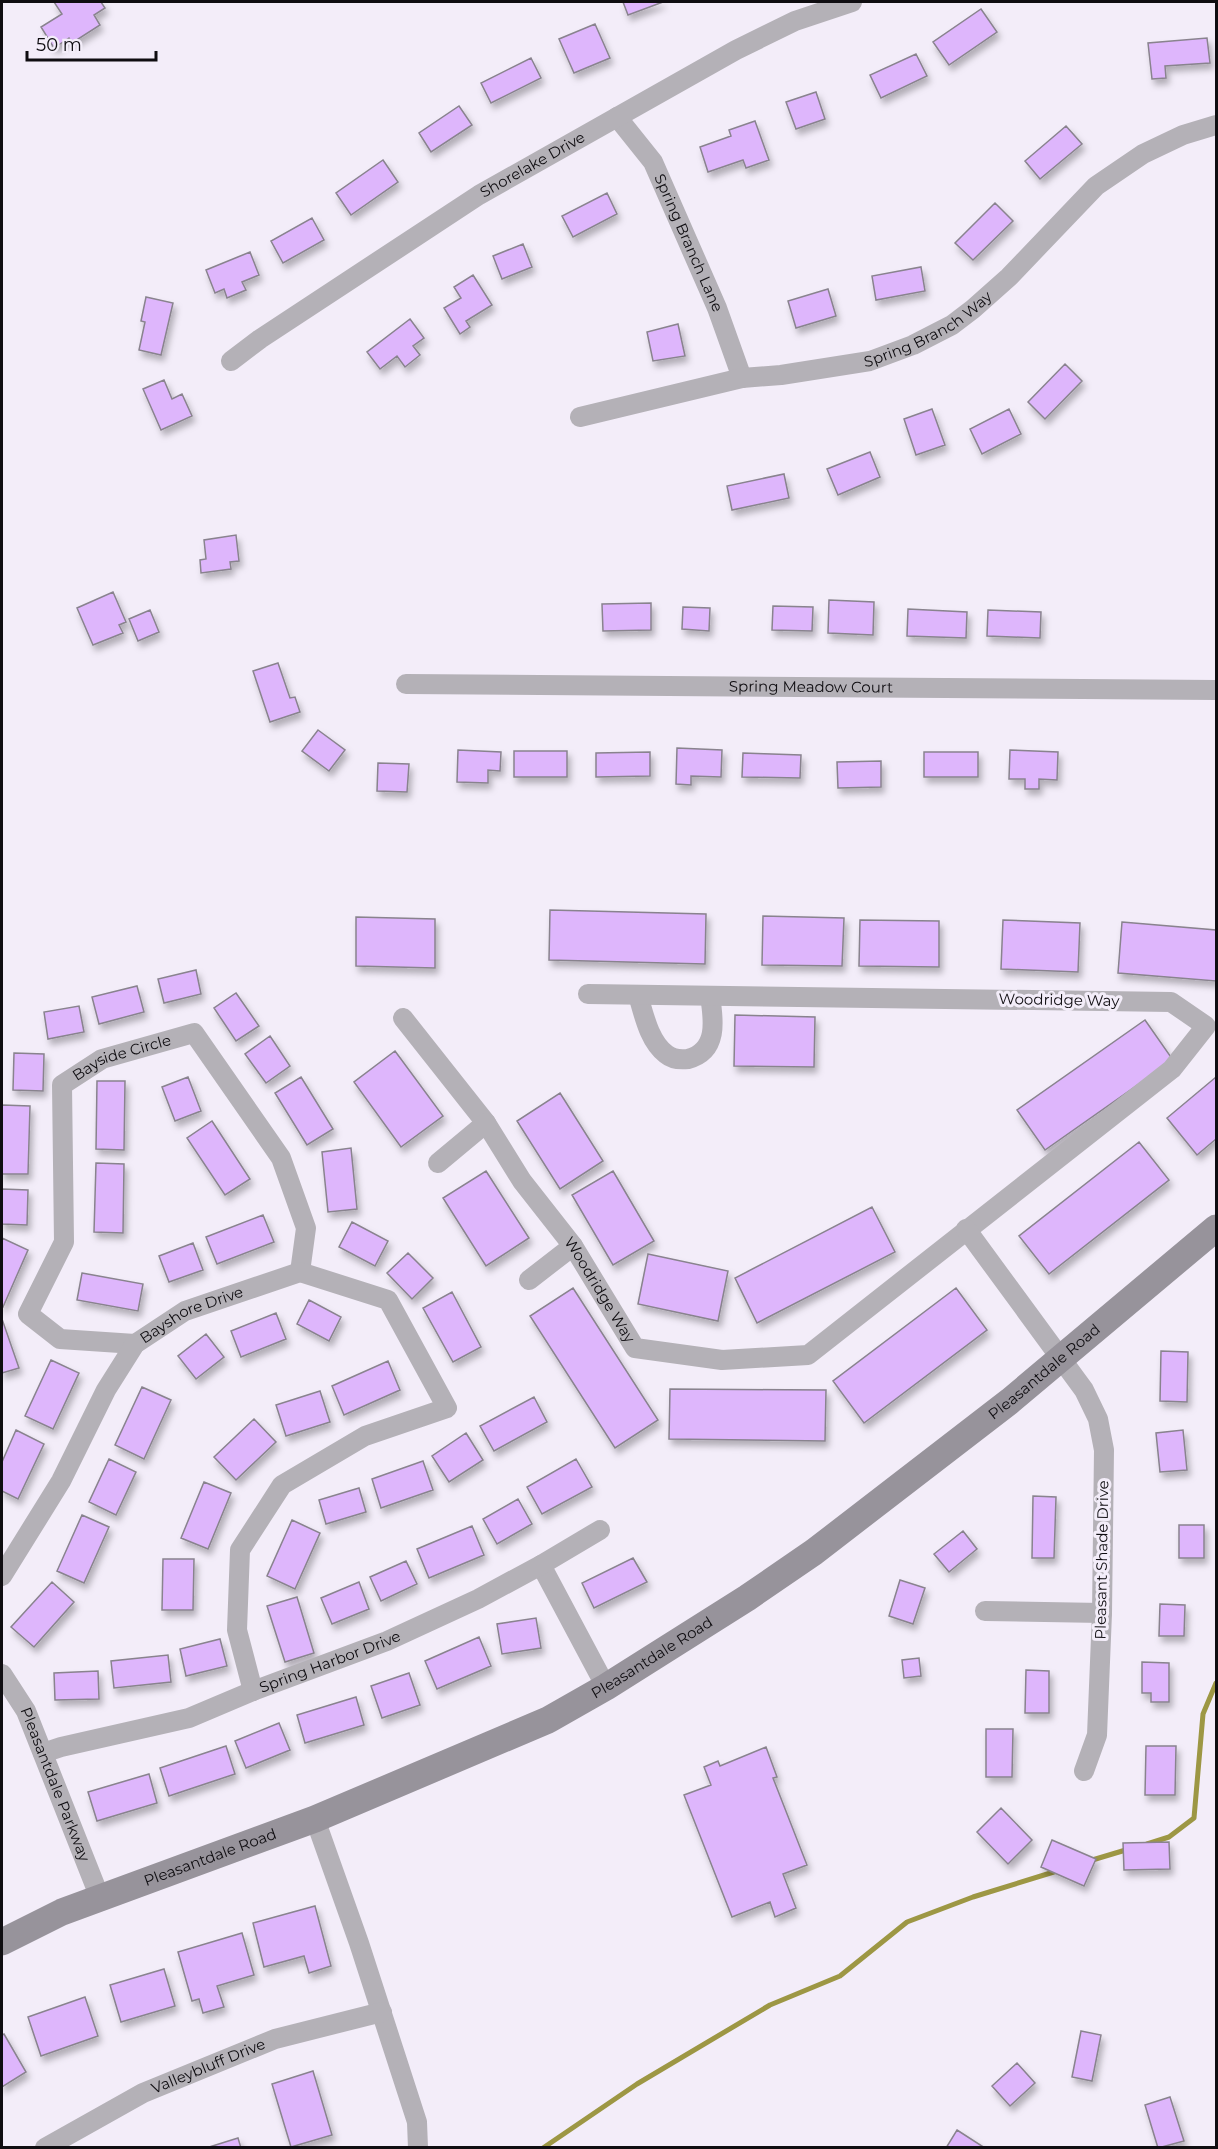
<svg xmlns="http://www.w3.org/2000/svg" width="1218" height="2149" font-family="Montserrat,sans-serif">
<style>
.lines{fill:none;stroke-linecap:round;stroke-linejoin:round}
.stream{stroke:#9d9744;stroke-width:5}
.building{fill:#deb6fc;stroke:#89838e;stroke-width:1.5;filter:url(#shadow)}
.minor{stroke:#b4b1b7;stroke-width:20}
.secondary{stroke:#97939b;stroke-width:27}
.labels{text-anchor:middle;stroke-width:6;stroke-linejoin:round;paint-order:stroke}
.street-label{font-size:15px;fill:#0f0d11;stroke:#f3edf9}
</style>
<defs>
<filter id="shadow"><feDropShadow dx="3" dy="5.5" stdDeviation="3" flood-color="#0004"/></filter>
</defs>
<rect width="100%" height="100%" fill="#f3edf9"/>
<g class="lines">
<!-- stream -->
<path class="stream" d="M1147,1844L1169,1837L1194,1818L1203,1714L1216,1683
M1089,1861L1129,1849
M543,2148L637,2084L770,2005L840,1976L907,1922L973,1897L1057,1871"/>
</g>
<!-- building -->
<path class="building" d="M54,2H101L105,8L94,15L100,25L72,43L69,38L54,48L41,27L62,14Z
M623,2H663L628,15Z
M981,9L997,32L949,65L933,42Z
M595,24L610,58L574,73L559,39Z
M1207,38L1210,63L1165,66L1166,78L1152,79L1148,43Z
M916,54L927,76L881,98L870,75Z
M531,58L541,78L491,103L481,83Z
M816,92L825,119L796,129L786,102Z
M459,106L472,125L431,152L419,133Z
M755,121L769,160L746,168L743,160L708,172L700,147L731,136L729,130Z
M1066,126L1082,144L1040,179L1025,161Z
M383,160L398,182L351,215L336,193Z
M607,193L617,214L573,237L562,216Z
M995,203L1013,221L973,260L955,243Z
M312,218L324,240L283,263L271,241Z
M523,244L532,267L502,279L493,256Z
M250,252L259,275L242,282L246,290L227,298L224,289L215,293L206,270Z
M921,267L925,291L876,300L872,276Z
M473,275L492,305L466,321L470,327L460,334L444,308L461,298L454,287Z
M828,289L836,316L796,328L788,301Z
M146,297L173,303L161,355L139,350L145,322L141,321Z
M410,319L424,338L413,346L420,355L405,367L397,356L380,369L367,352Z
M678,324L685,356L653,361L647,332Z
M1065,364L1082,381L1045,419L1028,402Z
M164,380L172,399L182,394L192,416L161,430L143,389Z
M932,409L945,445L916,455L904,419Z
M1009,409L1021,434L982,454L970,429Z
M870,452L880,477L838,495L827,469Z
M784,474L789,498L732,510L727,486Z
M236,535L239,561L230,562L231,569L201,573L200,560L206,559L204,540Z
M113,592L126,622L119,625L123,633L93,645L77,608Z
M829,600L874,602L873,635L828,633Z
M651,603V630L603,631L602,604Z
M773,606L813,607L812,631L772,630Z
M683,607L710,608L709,631L682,629Z
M908,609L967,612L966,638L907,636Z
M150,610L159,632L138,641L129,619Z
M988,610L1041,612L1040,638L987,636Z
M278,663L290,698L295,697L300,712L270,722L253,671Z
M318,730L345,750L329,771L302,751Z
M677,748L722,750L721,777L691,776V785L676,784Z
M458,750L501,752L500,771L488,770V783L457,782Z
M1010,750L1058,752L1057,780L1039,779V789H1025V779H1009Z
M514,751H567V777H514Z
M650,752V776L596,777V753Z
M924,752H978V777H924Z
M743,753L801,755L800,778L742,777Z
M881,761V787L838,788L837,762Z
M378,763L409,764L407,792L377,791Z
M550,910L706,914L705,964L549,960Z
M763,916L844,918L842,966L762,965Z
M356,917L435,919V968L356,966Z
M860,920L939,921V967L859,966Z
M1003,920L1080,923L1078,972L1001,969Z
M1122,922L1216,930V981L1118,973Z
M196,970L201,994L164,1003L158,979Z
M137,986L144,1012L99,1024L92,997Z
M236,993L259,1026L236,1041L214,1008Z
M79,1006L84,1032L48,1039L44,1012Z
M735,1015L815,1017L814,1067L734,1066Z
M1145,1020L1173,1060L1045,1150L1017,1110Z
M270,1036L290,1066L266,1083L245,1054Z
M395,1051L443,1116L401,1147L354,1082Z
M14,1053L44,1054L43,1091L13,1090Z
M188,1077L201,1111L175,1121L162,1087Z
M301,1077L333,1129L307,1145L275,1093Z
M1216,1077V1139L1197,1155L1167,1118Z
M97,1081H125L124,1150L96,1149Z
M560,1093L603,1161L560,1189L517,1121Z
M2,1105L30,1106L28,1174H2Z
M212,1121L250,1179L225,1195L187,1138Z
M1139,1142L1169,1180L1049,1274L1019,1236Z
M351,1148L357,1209L328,1212L322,1152Z
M96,1163L124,1164L123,1233L94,1232Z
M486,1171L529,1238L486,1266L443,1198Z
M613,1171L654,1241L613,1265L572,1195Z
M2,1189L28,1190L27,1225L2,1224Z
M872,1207L895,1252L757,1323L735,1278Z
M263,1215L274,1242L217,1264L206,1237Z
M352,1222L388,1241L375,1266L339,1247Z
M2,1238L28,1250L3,1307L2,1306Z
M193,1243L203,1270L169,1282L159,1256Z
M408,1253L433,1278L412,1299L387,1273Z
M648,1254L728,1271L718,1321L638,1304Z
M82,1273L143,1284L138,1311L77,1300Z
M573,1288L658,1420L615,1448L530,1316Z
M956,1288L987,1330L864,1423L833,1381Z
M452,1292L481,1347L453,1362L423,1308Z
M309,1300L341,1317L329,1341L297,1324Z
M276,1313L286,1339L241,1357L231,1331Z
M2,1319L19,1368L2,1373Z
M206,1334L224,1357L196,1379L178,1356Z
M1161,1351L1188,1352L1187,1402L1160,1401Z
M51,1360L79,1373L53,1429L25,1416Z
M388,1361L400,1390L344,1415L332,1386Z
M142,1387L171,1400L144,1459L115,1445Z
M670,1389L826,1390L825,1441L669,1439Z
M320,1391L330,1422L286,1436L276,1405Z
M534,1397L547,1422L494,1451L480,1426Z
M254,1419L276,1442L236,1480L214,1457Z
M16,1430L44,1444L18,1499L2,1491V1462Z
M1183,1430L1187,1470L1160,1472L1156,1433Z
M466,1433L483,1460L449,1482L432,1456Z
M109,1459L136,1472L116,1515L89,1502Z
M576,1459L592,1487L542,1514L527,1487Z
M423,1461L433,1490L381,1508L372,1479Z
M204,1482L231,1493L208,1549L181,1538Z
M359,1488L366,1512L326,1524L319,1500Z
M1033,1496L1056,1497L1054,1558H1032Z
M518,1499L532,1524L497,1544L483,1519Z
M82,1515L109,1527L84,1583L57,1571Z
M292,1520L320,1533L295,1589L267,1576Z
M1179,1525H1204V1558H1179Z
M472,1526L484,1555L429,1578L417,1549Z
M963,1531L977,1549L949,1572L934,1554Z
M633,1558L647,1582L594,1608L582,1583Z
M163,1559H194L193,1610H162Z
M406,1561L417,1584L381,1601L370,1577Z
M900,1580L925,1588L913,1624L889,1616Z
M52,1582L74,1602L34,1647L11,1627Z
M359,1582L369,1609L332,1624L321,1598Z
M297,1597L314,1653L285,1662L267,1606Z
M1160,1604L1185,1605L1184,1636H1159Z
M536,1618L541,1648L502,1654L497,1624Z
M479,1637L491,1666L437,1689L425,1661Z
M220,1639L227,1666L186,1676L180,1649Z
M168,1655L171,1682L114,1688L111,1661Z
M919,1658L921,1676L904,1678L902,1660Z
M1142,1662L1169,1663V1702H1151V1693H1142Z
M1026,1670L1049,1671V1713H1025Z
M98,1671L99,1699L55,1700L54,1673Z
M409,1673L420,1705L382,1718L371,1686Z
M356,1697L364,1725L305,1743L297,1715Z
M279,1723L290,1750L246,1768L235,1741Z
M986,1729H1013L1012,1777H986Z
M226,1746L235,1774L169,1796L160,1768Z
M1146,1746H1176L1175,1795H1145Z
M766,1747L777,1777L773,1778L807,1865L783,1874L796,1908L775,1917L770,1902L732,1917L684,1795L711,1785L704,1767L718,1761L720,1766Z
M149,1774L157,1803L97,1821L88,1792Z
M1001,1808L1032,1840L1008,1864L977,1832Z
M1052,1840L1096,1859L1084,1886L1041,1867Z
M1169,1842L1170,1869L1124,1870L1123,1843Z
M315,1906L331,1966L309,1973L304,1956L264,1967L253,1923Z
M242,1933L254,1975L217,1986L224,2007L203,2013L199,1999L192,2001L178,1952Z
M164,1969L175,2006L121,2022L110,1985Z
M85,1997L98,2036L41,2056L28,2017Z
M1081,2031L1101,2035L1092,2081L1072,2077Z
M4,2034L26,2072L2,2087V2035Z
M1017,2063L1035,2083L1010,2106L992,2086Z
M313,2071L332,2135L291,2147L272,2084Z
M1170,2097L1184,2141L1158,2148L1145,2105Z
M957,2130L985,2148H946Z
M238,2138L241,2148H206Z"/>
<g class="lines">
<!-- minor -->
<g class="minor">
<path id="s1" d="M617,117L653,162L717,308L742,378"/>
<path id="s2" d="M231,361L260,339L479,195L736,50L795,21L852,2"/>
<path id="s3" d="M580,417L742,378L781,375L870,361L913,345L952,325L973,309L1009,277L1096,186L1143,154L1183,135L1216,125"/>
<path id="s4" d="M406,684L1216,690"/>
<path d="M638,995C644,1015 649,1041 666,1054C672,1059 680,1060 688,1059C718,1051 714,1021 710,996"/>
<path id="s5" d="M403,1018L486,1123L522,1181L573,1246L635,1348L722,1360L808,1355L1172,1069L1206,1026L1171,1002L588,994"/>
<path d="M438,1163L486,1123"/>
<path d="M966,1229L1084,1390L1098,1419L1104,1450L1102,1613L1097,1735L1084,1771"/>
<path d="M529,1280L573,1246"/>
<path id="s6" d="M135,1344L60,1339L28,1314L64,1242L62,1085L102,1059L194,1033L281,1158L306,1228L300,1272"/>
<path d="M541,1565L606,1687"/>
<path id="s7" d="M2,1576L61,1481L106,1390L135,1344L185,1311L300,1272L388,1300L447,1408L365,1436L282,1485L240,1550L237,1630L253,1691"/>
<path d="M985,1611L1102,1613"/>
<path id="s8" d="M2,1674L26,1711L100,1898"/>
<path id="s9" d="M43,1753L61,1747L189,1718L253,1691L387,1641L478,1599L541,1565L600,1530"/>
<path d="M315,1819L359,1943L417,2122L418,2148"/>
<path id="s10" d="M45,2148L143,2093L275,2039L382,2012"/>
</g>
<!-- secondary -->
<path class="secondary" id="s11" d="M2,1942L62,1912L315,1819L548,1720L606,1687L747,1598L814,1552L1010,1401L1216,1228"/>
</g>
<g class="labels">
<!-- street labels -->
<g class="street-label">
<text dy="5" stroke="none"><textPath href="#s2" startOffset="360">Shorelake Drive</textPath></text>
<text dy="5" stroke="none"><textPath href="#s1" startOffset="146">Spring Branch Lane</textPath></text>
<text dy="5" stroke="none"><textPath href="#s3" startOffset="362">Spring Branch Way</textPath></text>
<text dy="5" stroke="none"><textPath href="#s4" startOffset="405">Spring Meadow Court</textPath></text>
<text transform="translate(1059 1000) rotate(1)" y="5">Woodridge Way</text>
<text dy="5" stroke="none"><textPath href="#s6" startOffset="420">Bayside Circle</textPath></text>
<text dy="5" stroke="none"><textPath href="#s5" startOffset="336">Woodridge Way</textPath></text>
<text dy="5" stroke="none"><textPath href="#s7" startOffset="332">Bayshore Drive</textPath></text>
<text dy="5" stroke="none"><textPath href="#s11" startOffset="1197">Pleasantdale Road</textPath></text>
<text transform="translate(1102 1560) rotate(-89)" y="5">Pleasant Shade Drive</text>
<text dy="5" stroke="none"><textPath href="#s11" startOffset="711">Pleasantdale Road</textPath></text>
<text dy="5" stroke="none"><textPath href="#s9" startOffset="302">Spring Harbor Drive</textPath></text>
<text dy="5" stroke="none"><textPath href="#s8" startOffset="123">Pleasantdale Parkway</textPath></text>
<text dy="5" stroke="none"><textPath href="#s11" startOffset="225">Pleasantdale Road</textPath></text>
<text dy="5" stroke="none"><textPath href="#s10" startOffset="183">Valleybluff Drive</textPath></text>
</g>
</g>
<!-- border -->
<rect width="1218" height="2149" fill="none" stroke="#0f0d11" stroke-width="6"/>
<!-- scale -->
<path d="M27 51v9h129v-9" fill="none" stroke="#0f0d11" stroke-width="3"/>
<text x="36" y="51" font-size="18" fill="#0f0d11" stroke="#f3edf9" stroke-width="4.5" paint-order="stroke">50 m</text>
</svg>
